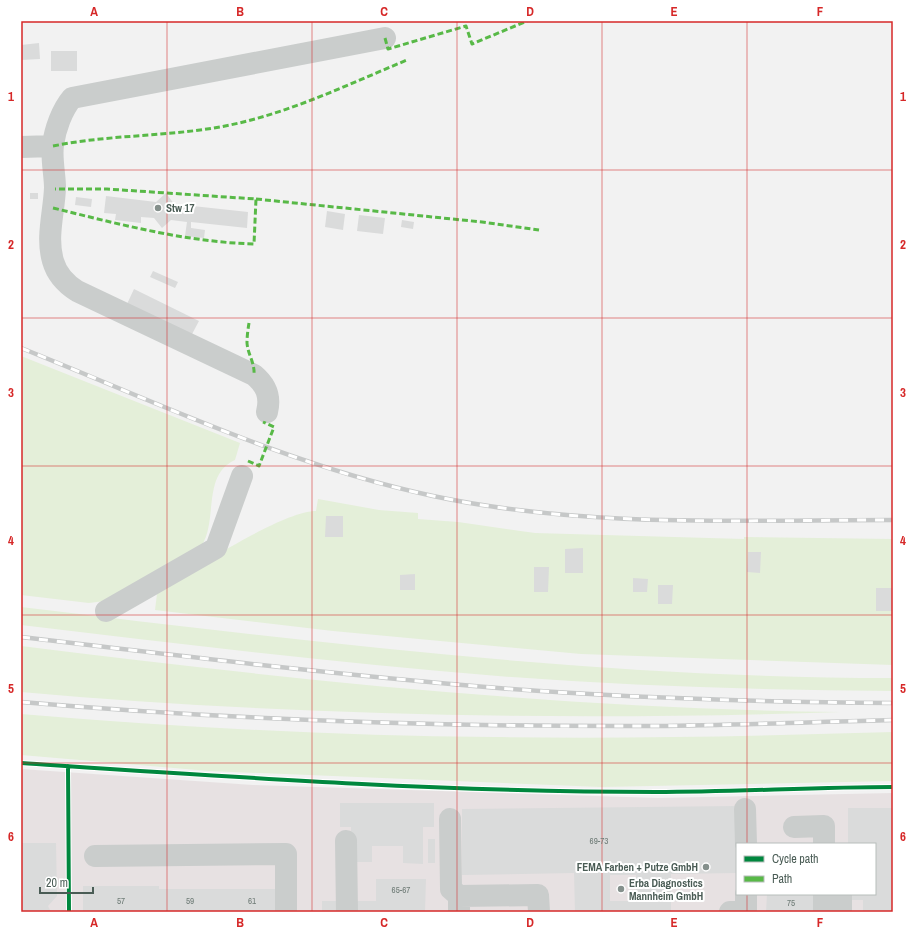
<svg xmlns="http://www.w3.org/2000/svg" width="914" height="933" font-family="'Archivo Narrow',sans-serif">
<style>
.commercial{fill:#e7e1e2;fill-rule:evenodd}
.green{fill:#e4efd9}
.building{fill:#dadbdb;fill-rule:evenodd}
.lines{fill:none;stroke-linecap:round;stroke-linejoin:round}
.minor{stroke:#cacdcc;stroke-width:22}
.rail-casing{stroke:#c6c8c8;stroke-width:4.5}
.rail{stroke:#fff;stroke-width:3;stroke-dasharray:9;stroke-linecap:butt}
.quiet{stroke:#58b947;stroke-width:3;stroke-dasharray:6 3;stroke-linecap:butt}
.cycleway-casing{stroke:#fff;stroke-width:6}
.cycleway{stroke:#00873e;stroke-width:4}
.grid{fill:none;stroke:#d62828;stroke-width:1;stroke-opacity:0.55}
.poi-dot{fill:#85908c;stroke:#fff;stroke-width:1.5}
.labels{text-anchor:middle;stroke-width:4;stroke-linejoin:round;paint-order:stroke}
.number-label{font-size:9px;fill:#6f7c77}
.poi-label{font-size:11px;font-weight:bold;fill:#4a5c55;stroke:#fff;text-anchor:start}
.neatline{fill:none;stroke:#d62828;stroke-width:1.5}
.grid-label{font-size:13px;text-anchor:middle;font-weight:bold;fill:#d62828}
</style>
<rect width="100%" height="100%" fill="#f2f2f2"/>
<!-- commercial -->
<path class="commercial" d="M21,769L253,785L658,798L893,793V912H21ZM737,844H875V894H737Z"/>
<!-- green -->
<path class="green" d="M21,356L240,443L235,460C202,475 218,519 202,545L105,601L89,603L21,595Z
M318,499L379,510L418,513V519L458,522L535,533L744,539V537L893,539V665L581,654L333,631L155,610L157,594L160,589C193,570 282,511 316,511Z
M21,607C311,642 601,678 893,678V691C761,690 629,686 498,676C338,663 180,644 21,625Z
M21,646C293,680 566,709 841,712C567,721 293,716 21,692Z
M21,714C178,727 336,736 494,737C627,739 760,736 893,732V781L601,787L209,771L21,755Z"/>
<!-- building -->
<path class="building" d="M39,43L40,59L21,60V45Z
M51,51H77V71H51Z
M30,193H38V199H30Z
M166,193L174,204L248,212L247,228L191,222V228L205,230L204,238L185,236L187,222L171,220L162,228L154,218L141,217V223L115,220L116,214L104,213L106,196L156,202Z
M76,197L92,199L91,207L75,205Z
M327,211L345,214L343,230L325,227Z
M359,215L385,218L383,234L357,231Z
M402,220L414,222L413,229L401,227Z
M153,271L178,282L175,288L150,277Z
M134,289L199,321L191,336L127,304Z
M326,516H343V537H325Z
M583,548V573H565V549Z
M748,552H761L760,573L747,572Z
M534,567H549L548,592H534Z
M415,574V590H400V575Z
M633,578L648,579L647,592H633Z
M658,585H673L672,604H658Z
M876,588H893V611H876Z
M340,803H434V827H423V864L403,863V846H372V862H351V827H340Z
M736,806L737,873L671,874V912H575L574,873L462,875V809ZM610,875H636V901H610Z
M848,808H893V912H863V900H848V894H875V844H848Z
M428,839H435V863H428Z
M22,843H56L57,896L48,906L51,912H21V896H23Z
M376,879H426L425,912H357V901H376Z
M83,886H159V889H283V912H83Z
M767,894H816V912H766Z
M322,901H339V912H322Z"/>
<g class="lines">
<!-- minor -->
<path class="minor" d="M21,147L53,146
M267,412C271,396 266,385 254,375L77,291C66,284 57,275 53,261C46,237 54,213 55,188C55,174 51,159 53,145C55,129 62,110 72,98L385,38
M106,611L216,548L242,476
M745,809L746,844
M450,819L451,889L459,896
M794,827L824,826V844
M346,841L347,912
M95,856L286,854V912
M824,894V912
M841,894V912
M459,912V896L538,895L539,912
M730,912H746V894"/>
<defs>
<path id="rail" d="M21,348C156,402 290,466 433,496C584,528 740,520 893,520
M21,637C180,656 338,675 498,688C629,698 761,702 893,703
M21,702C232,720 444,727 656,726C735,725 814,722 893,720"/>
</defs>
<!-- rail casing -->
<use href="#rail" class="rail-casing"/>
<!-- rail -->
<use href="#rail" class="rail"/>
<!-- quiet -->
<path class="quiet" d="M385,38L388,49L466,26L472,44L527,21
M53,146C112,134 172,137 230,125C292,112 349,84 407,60
M256,199L482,222L539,230
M53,208C119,224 185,242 254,244L256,199L107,189H55
M249,323C248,329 247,336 247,343C248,355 255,363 254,375
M248,461L259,466L274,427L263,422"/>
<defs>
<path id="cycleway" d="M21,763C232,777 444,792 656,792C735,792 814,787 893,787
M68,766L69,912"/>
</defs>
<!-- cycleway casing -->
<use href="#cycleway" class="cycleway-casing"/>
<!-- cycleway -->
<use href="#cycleway" class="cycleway"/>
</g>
<!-- grid -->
<path class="grid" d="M167,21V912M312,21V912M457,21V912M602,21V912M747,21V844M21,170H893M21,318H893M21,466H893M21,615H893M21,763H893M747,894V912"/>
<!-- markers -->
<g class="poi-dot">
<circle cx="158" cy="208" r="4"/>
<circle cx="706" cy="867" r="4"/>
<circle cx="621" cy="889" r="4"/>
</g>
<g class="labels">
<!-- number labels -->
<g class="number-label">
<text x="599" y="844">69-73</text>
<text x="401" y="893">65-67</text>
<text x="121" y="904">57</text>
<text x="190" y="904">59</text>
<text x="252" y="904">61</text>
<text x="791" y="906">75</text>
</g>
<!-- poi labels -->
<g class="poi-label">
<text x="166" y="212">Stw 17</text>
<text x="698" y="871" text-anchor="end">FEMA Farben + Putze GmbH</text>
<text x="629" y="887">Erba Diagnostics<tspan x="629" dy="13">Mannheim GmbH</tspan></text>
</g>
</g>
<!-- border -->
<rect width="914" height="933" fill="none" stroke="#ffffff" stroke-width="44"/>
<!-- legend -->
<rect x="736" y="843" width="140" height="52" fill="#ffffff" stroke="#b7bebb"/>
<rect x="744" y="856" width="20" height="6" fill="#00873e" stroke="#b7bebb"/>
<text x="772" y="863" font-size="12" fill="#4a5c55">Cycle path</text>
<rect x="744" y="876" width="20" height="6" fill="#58b947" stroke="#b7bebb"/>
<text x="772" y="883" font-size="12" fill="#4a5c55">Path</text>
<!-- scale -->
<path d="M40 887v6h53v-6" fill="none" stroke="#4a5c55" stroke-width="2"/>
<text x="46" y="887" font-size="12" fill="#4a5c55" stroke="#ffffff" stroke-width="3" paint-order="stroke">20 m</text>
<rect x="22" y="22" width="870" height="889" class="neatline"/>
<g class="grid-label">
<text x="94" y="16">A</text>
<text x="240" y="16">B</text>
<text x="384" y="16">C</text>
<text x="530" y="16">D</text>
<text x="674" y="16">E</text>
<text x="820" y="16">F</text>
<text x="11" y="101">1</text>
<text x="903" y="101">1</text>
<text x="11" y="249">2</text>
<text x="903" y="249">2</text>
<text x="11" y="397">3</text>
<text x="903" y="397">3</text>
<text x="11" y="545">4</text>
<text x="903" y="545">4</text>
<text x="11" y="693">5</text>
<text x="903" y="693">5</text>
<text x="11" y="841">6</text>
<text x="903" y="841">6</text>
<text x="94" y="927">A</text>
<text x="240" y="927">B</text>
<text x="384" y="927">C</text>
<text x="530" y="927">D</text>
<text x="674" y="927">E</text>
<text x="820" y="927">F</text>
</g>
</svg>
